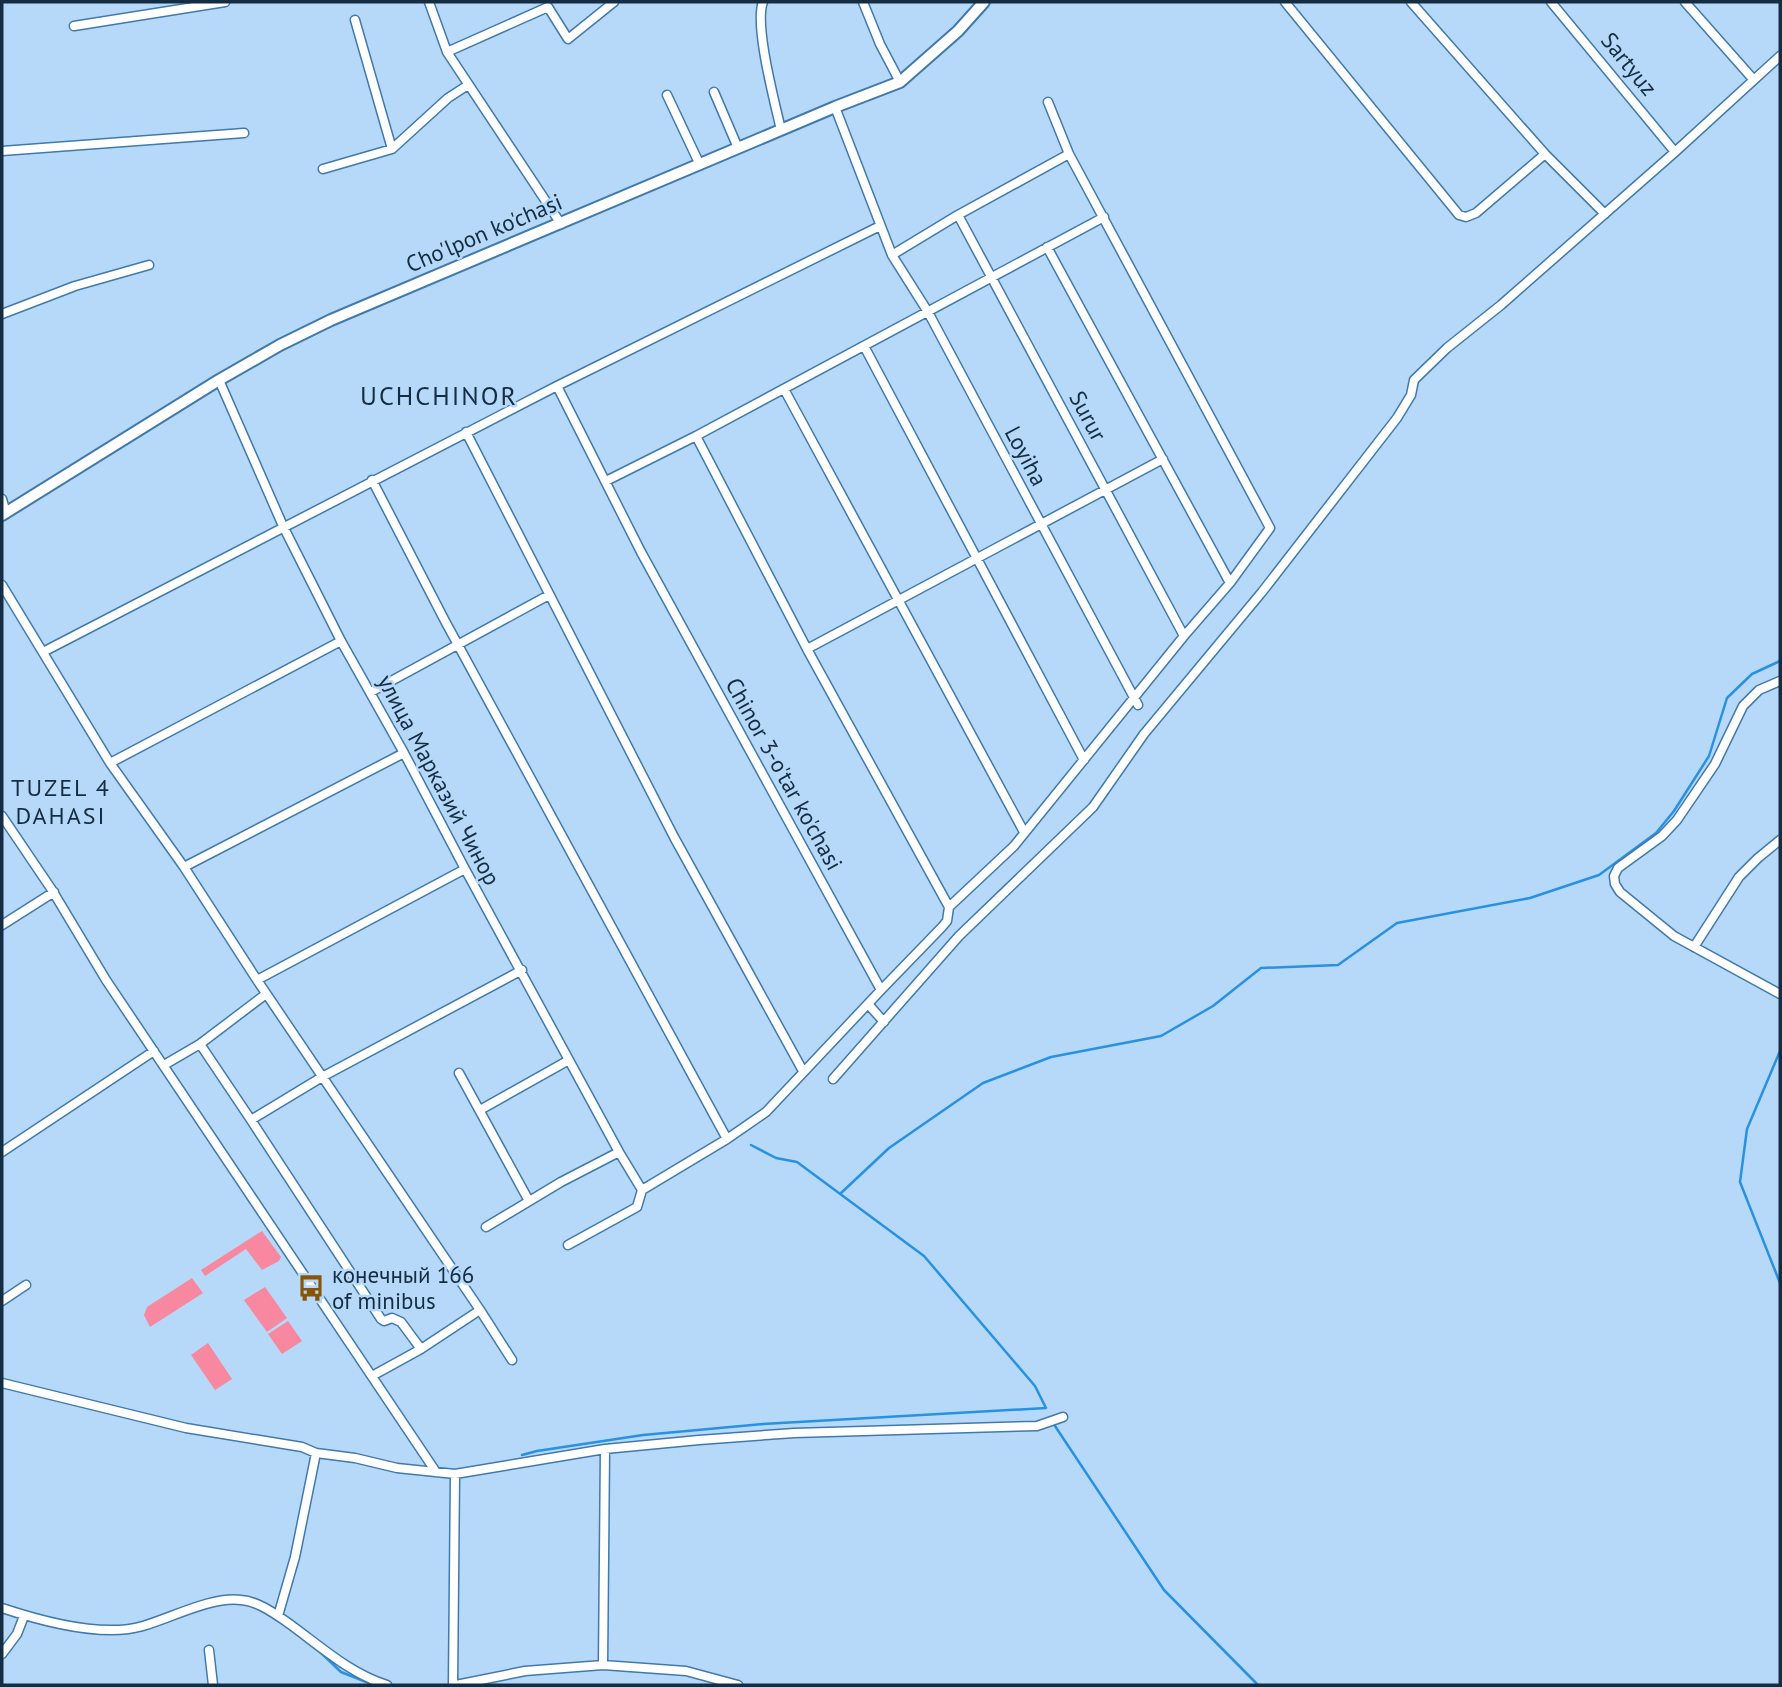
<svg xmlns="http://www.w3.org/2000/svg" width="1782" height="1687" font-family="'PT Sans',sans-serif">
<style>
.green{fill:#f887a0}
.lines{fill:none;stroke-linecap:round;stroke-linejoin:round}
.stream{stroke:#2891e1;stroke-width:2.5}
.minor-casing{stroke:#4079ab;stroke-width:11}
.secondary-casing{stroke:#4079ab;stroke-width:14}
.minor{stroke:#fff;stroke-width:8}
.secondary{stroke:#fff;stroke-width:10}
.labels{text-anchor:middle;stroke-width:5;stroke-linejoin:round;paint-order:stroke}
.street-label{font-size:23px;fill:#152d42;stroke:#b6d9f9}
.poi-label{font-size:23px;fill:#152d42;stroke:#b6d9f9;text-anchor:start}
.neighbourhood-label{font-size:24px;letter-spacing:2px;fill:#152d42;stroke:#b6d9f9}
.quarter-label{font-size:26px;letter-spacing:2px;fill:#152d42;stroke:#b6d9f9}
</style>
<rect width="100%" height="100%" fill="#b6d9f9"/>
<!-- green -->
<path class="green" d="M262,1231L281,1257L279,1261L262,1270L246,1249L205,1276L201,1270Z
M192,1278L203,1293L150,1327L144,1315L147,1307Z
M265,1287L287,1318L267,1332L244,1300Z
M288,1321L302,1341L282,1354L268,1334Z
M208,1343L232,1379L215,1390L191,1355Z"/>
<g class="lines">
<!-- stream -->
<path class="stream" d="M1780,1051L1747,1129L1740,1182L1780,1283
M840,1194L889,1148L983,1083L1051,1057L1161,1036L1213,1006L1261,968L1338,965L1397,923L1530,898L1599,875L1656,833L1674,811L1709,756L1727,698L1752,674L1780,661
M1055,1426L1164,1590L1258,1685
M522,1455L537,1451L643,1435L763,1424L1046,1408L1035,1386L924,1256L797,1162L776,1158L751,1145
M316,1648L341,1672L374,1685"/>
<defs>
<path id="minor" d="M429,2L447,52L561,224
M763,2C754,25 775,103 781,130
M863,2L880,44L900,82
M1285,2L1459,215L1466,217L1476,213L1545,154
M1411,2L1545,154L1605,214
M1551,2L1675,152
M1685,2L1753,79
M355,20L392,149
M74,26L225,2
M447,52L548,7L568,39L614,2
M714,92L738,148
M667,95L700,165
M835,107L892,255L928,312L1138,705
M2,151L244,133
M323,169L392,149L448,98L468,85
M958,215L1184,636
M1047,247L1230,583
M892,255L958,215L1069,154
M2,314L75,286L149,265
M864,346L1084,760
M219,380L283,526L341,641L404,753L465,869L619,1152L642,1190
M557,386L641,552L881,990L766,1112L727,1139L642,1190L637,1207L568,1245
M784,389L1024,832
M466,432L674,837L803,1071
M696,436L807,649L949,907L947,921L942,927L881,990
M372,480L445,621L727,1139
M606,481L696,436L1104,217
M2,499L6,513
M2,585L110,763L184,867L257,980L480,1310L421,1349L372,1376
M807,649L1163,459
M43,652L557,386L880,226
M1780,681L1759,690L1743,706L1715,764L1677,820L1662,836L1618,868L1614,876L1615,884L1620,892L1674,936L1780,994
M371,692L549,595
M110,763L341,641
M2,816L52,890L106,980L436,1472
M184,867L404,753
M949,907L1014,846L1184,636L1230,583L1270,528L1069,154L1048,102
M2,925L54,892
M1694,947L1739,877L1758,858L1780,840
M257,980L465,869
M868,1004L884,1022
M200,1044L251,1120L322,1077L522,970
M164,1065L200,1044L266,994
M459,1073L529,1201
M833,1079L959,936L1093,807L1144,734L1262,592L1397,418L1411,395L1414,380L1447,348L1501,305L1675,152L1780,56
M480,1110L569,1060
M251,1120L381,1319L384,1321L392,1318L401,1322L421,1349
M2,1152L154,1051
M486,1227L561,1182L619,1152
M2,1301L26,1285
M480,1310L512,1360
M2,1383L186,1428L302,1447L316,1453L355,1458L397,1468L455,1474L605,1449L699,1440L794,1433L1037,1426L1063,1417
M2,1608C41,1621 102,1638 143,1626C171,1618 212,1596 241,1600C256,1601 271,1611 284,1620C317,1643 348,1673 387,1685
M278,1616L295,1557L316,1453
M209,1650L213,1685
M2,1654L17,1634L24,1616
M603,1665L605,1449
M453,1685L455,1474
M456,1685L525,1671L603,1665L686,1671L738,1685"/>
<path id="secondary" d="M2,515L219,380L280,345L331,320L835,107L900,82L958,31L984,2"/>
</defs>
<!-- minor casing -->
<use href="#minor" class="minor-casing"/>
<!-- secondary casing -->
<use href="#secondary" class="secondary-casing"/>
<!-- minor -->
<use href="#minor" class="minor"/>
<!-- secondary -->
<use href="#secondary" class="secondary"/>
</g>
<!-- icons -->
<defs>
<symbol id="bus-bare" viewBox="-9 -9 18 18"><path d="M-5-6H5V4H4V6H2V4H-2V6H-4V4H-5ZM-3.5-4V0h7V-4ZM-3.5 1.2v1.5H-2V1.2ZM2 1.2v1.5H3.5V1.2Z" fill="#8a5405" stroke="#b6d9f9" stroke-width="2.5" paint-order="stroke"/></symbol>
</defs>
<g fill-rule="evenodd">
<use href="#bus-bare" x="292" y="1269" width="38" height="38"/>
</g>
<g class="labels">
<!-- street labels -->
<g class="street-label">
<text transform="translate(1629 64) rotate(51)" y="8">Sartyuz</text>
<text transform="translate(484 233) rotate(-23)" y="8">Cho'lpon ko'chasi</text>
<text transform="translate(1088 416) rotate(62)" y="8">Surur</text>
<text transform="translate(1026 456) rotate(62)" y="8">Loyiha</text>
<text transform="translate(784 774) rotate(61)" y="8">Chinor 3-o'tar ko'chasi</text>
<text transform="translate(439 780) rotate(62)" y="8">улица Марказий Чинор</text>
</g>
<!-- poi labels -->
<g class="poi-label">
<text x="332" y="1283">конечный 166<tspan x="332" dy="26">of minibus</tspan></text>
</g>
<!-- neighbourhood labels -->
<g class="neighbourhood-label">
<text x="61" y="796">TUZEL 4<tspan x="61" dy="28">DAHASI</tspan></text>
</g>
<!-- quarter labels -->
<g class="quarter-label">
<text x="439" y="405">UCHCHINOR</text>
</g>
</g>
<!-- border -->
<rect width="1782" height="1687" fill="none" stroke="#152d42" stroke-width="7"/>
</svg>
